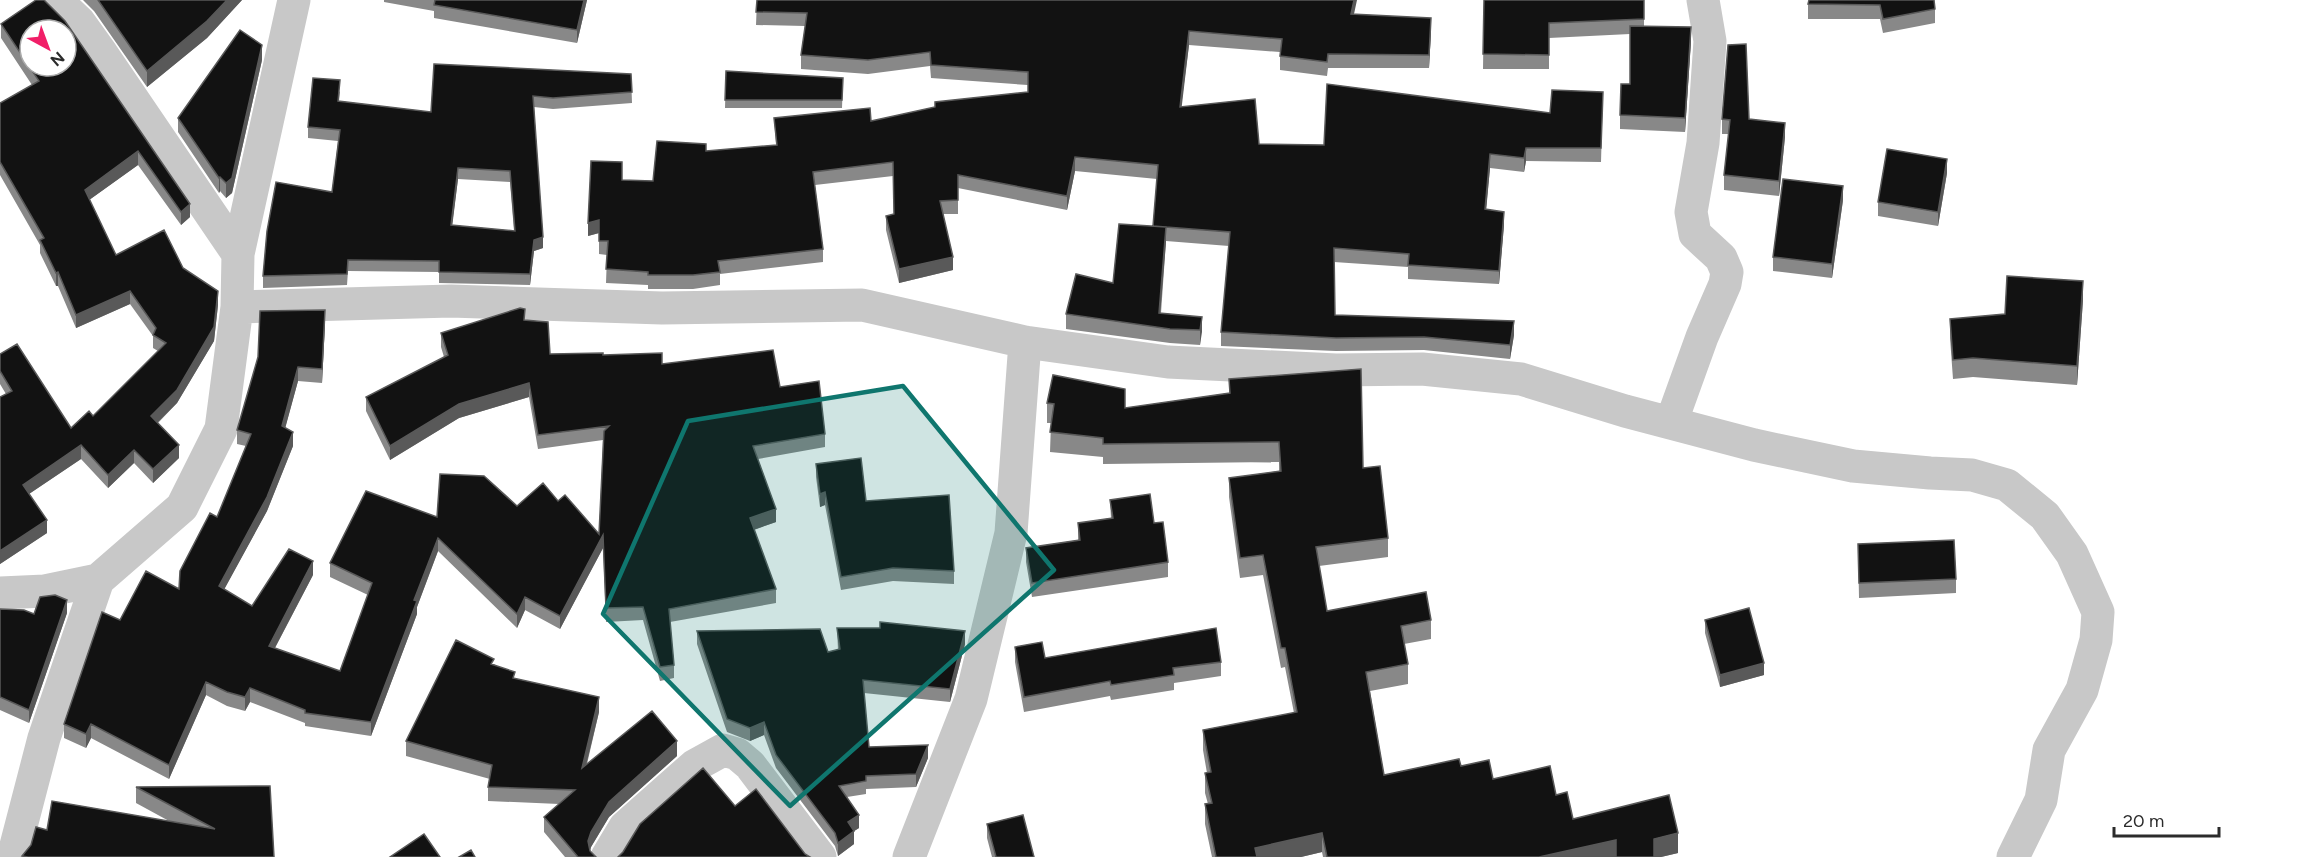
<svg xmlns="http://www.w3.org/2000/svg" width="2324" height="857" font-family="Figtree,sans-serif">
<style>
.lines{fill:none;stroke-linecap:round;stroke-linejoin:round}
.minor{stroke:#c8c8c8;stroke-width:33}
.wall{fill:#888;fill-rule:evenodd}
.shaded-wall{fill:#595959}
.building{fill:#121212;stroke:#595959;stroke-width:1.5;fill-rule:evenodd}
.marked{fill:#0f766e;fill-opacity:0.2;stroke:#0f766e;stroke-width:4.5;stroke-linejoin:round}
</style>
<rect width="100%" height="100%" fill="#fff"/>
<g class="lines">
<!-- minor -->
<path class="minor" d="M56,0L79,22L102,54L238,254
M237,307L451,301L662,308L862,305L1025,342L1168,362L1336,370L1422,369L1521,379L1625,411L1754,445L1853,466L1930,473L1972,475L2007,485L2045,516L2072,554L2098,612L2096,640L2082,690L2049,750L2041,800L2013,857
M1671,423L1702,337L1725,284L1727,272L1721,258L1695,234L1691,212L1703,143L1710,41L1703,0
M0,593L45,591L98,580
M13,857L44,738L98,580L182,507L221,429L237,307L238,254L294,0
M607,857L625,827L694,766L723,750L737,754L750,765L820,857
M909,857L971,699L1011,533L1025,342"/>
</g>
<!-- wall -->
<path class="wall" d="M36,0L190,217L181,225L138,165L89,200L116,255L183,268L218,305L214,341L177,403L158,423L179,458L153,483L134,463L108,488L81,459L29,494L47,533L0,564L6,394L0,384V354L71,428L93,416L158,351L153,348V336L130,304L76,328L58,286H56L40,253V245L0,175V103L32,85L1,38V24Z
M83,0H242L207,38L147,87L94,11Z
M384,0H587L577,43L434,18V11L384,2Z
M757,0L1354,14L1431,31L1429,68H1328L1327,76L1280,70V52L1189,45L1181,107L1259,144L1324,145L1550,113L1603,92L1601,162L1526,161L1524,172L1490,168L1486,209L1504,225L1499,284L1408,279V267L1334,262L1335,315L1514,335L1510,359L1424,350L1336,351L1221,346V332L1229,246L1166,241L1161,313L1202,317L1200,345L1170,343L1066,329V314L1113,283L1153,226L1157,179L1075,171L1067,210L958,188V214H943L953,270L899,283L886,230V216L894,214L893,176L815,185L823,249V262L720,274V285L693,289H648V285L606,283L607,255L599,254V233L588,236L622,180L653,181L706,151L776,145L774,118L871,121L935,107V102L1028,92V85L931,78L930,66L868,74L801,69V55L805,26L756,25Z
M1484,0H1644V26L1691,41L1685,132L1620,129V115L1630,84V34L1549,38V69H1483Z
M1934,0L1935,9V23L1883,33L1880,19H1808V4Z
M262,60L232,193L226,198L220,191L219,193L178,132V118Z
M726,71L843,78L842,108H725Z
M631,74L632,103L553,109L534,107L543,248L534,251L530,285L439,283V272L348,271L347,285L263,288V276L332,192L338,141L308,138V127L340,91L339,101L431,112ZM458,179L510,182L514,231L452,225Z
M1722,119H1749L1785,137L1779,196L1724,190V175L1729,134H1722Z
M1947,173L1938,226L1878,216V202Z
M1843,200L1832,278L1773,271V257Z
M2083,300L2077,385L1973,377L1953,379L1950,338V319L2005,314Z
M525,320L550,354L603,355L662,364L780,387L825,434V447L758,459L776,522L754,530L776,589V603L670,622L674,665V678L660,681L643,620L606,622L603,548L560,629L525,610L517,628L438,551L417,607V614L371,736L305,726V723L250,702L245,711L227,706L206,695L169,779L91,738L86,748L64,738V724L120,620L179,589L217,517L246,446L237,444V430L325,323L322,383L298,381L285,428L293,446L267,511L224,589L252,606L313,575L275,648L340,671L368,595L330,577V563L437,517L517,506L558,501L599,534L603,440L538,449L529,397L459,418L390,460L366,411V397L444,357L441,347V333Z
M1229,379L1363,468L1388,538V557L1319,566L1327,611L1431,620V639L1404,644L1408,664V684L1370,691L1384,775L1461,766L1493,779L1556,795L1573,819L1678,853L1661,857H1323L1322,852L1301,857H1212L1205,824V804H1208L1205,793V773H1207L1203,750V730L1294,713L1285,667L1281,668L1263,575L1240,578L1229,497V478L1279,471V462L1103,464V457L1050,452L1051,423H1047V403L1125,408L1229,393Z
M816,464L866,501L954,571V584L893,581L841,590L825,505L820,507L816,477Z
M1110,500L1154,523L1168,562V577L1032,597L1026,562V548L1078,540V523L1111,518Z
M1858,544L1956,579V593L1859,598Z
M0,609L34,614L67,613L29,723L0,710Z
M1705,620L1764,675L1720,687L1705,633Z
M837,628L965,644L950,702L864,693L869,747L928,758L916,787L866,789V794L847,797L859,828L854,831V844L838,856L835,846L776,768L764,735L750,741L727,732L697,644V631L828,652L838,650Z
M1015,647L1045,658L1221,662V676L1174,683V690L1111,700L1110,696L1024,712L1015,662Z
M494,664L515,679L599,712L587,764L677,756L609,817L591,847L590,850L596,857H565L544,832V817L559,804L488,801V787L490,779L406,756V741Z
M136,787L274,857H22L47,830L169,821L136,803Z
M987,824L1034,857H992L987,838Z"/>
<!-- shaded-wall -->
<path class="shaded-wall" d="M227,0H242L207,38L147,87V71Z
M584,0H587L577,43V30Z
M1354,0H1357L1351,28V14Z
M1431,18V31L1429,68V55Z
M1691,27V41L1685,132V118Z
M1189,31V45L1180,121V107Z
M262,45V60L232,193L226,198V183Z
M1785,123V137L1779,196V181Z
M1526,148V161L1524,172V158Z
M138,151V165L85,203V190Z
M1490,154V168L1485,223V209Z
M1075,157V171L1067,210V196Z
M1947,159V173L1938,226V212Z
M458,168V179L451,236V225Z
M220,177V191L219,193V178Z
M1843,186V200L1832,278V264Z
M190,204V217L181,225V212Z
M1504,212V225L1499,284V271Z
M599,220V233L588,236V223Z
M1166,227V242L1159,328V313Z
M543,237V248L534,251L530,285V274L534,240Z
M953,257V270L899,283V269Z
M58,272V286H56V273Z
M2083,281V300L2077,385V366Z
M130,291V304L76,328V315Z
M218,291V305L214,341L177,403L151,429V416Z
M325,310V323L322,383V369Z
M1202,317V332L1200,345V330Z
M1514,321V335L1510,359V345Z
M298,367V381L282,440V426Z
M529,383V397L459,418L390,460V446L459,404Z
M293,432V446L267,511L219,599V586Z
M81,445V459L23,498V485Z
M179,445V458L153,483V469Z
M134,450V463L108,488V475Z
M825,492V505L820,507V494Z
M776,509V522L750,531V518Z
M47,520V533L0,564V551Z
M603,535V548L560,629V616Z
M438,538V551L417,607V614L371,736V722L414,600Z
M313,561V575L269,659V646Z
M525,597V610L517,628V614Z
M67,600V613L29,723V710Z
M965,631V644L950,702V689Z
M1764,663V675L1720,687V675Z
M206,682V695L169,779V765Z
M250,688V702L245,711V697Z
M599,697V712L582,782V768Z
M764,722V735L750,741V728Z
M91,724V738L86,748V734Z
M677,741V756L609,817L591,847L588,856V841L591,832L609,802Z
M928,745V758L916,787V774Z
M859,815V828L848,835V822Z
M854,831V844L838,856V843Z
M1322,833V852L1301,857H1255V848Z
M1678,833V853L1661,857H1654V839Z
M1616,840V857H1539Z"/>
<!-- building -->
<path class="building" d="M36,0H44L65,21L190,204L181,212L138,151L85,190L116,255L164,230L183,268L218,291L214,327L177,390L151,416L179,445L153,469L134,450L108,475L81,445L23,485L47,520L0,551V397L12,391L0,371V354L17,344L71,428L89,411L93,416L166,343L153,335L156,328L130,291L76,315L58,272L56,273L40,240L44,238L0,162V103L39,81L1,24ZM30,30H66V66H30Z
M98,0H227L207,21L147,71Z
M435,0H584L577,30L434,5Z
M757,0H1354L1351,14L1431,18L1429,55L1328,54L1327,62L1280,56L1282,39L1189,31L1180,107L1255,99L1259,144L1324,145L1327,84L1550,113L1552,90L1603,92L1601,148H1526L1524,158L1490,154L1485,209L1504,212L1499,271L1408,265L1409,254L1334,248L1335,315L1514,321L1510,345L1424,337L1336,338L1221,332L1230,232L1153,226L1158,165L1075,157L1067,196L958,175V200L940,201L953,257L899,269L886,216L894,214L893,162L813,172L823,249L718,261L720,272L693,275H648V272L606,269L608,241H599V220L588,223L591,161L622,162V180L653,181L657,141L706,144V151L777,145L774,118L870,108L871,121L935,107V102L1028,92V72L931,65L930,52L868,60L801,55L807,13L756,12Z
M1484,0H1644V19L1549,23V55L1483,54Z
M1809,0H1934L1935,9L1883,19L1880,5L1808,4Z
M1630,26L1691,27L1685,118L1620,115L1621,84H1630Z
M240,30L262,45L232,178L226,183L220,177L219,178L178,118Z
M1746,44L1749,119L1785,123L1779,181L1724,175L1730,120L1722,119L1728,45Z
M434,64L631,74L632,92L553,98L533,96L543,237L534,240L530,274L439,272V261L348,260L347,274L263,276L267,231L276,182L332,192L340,130L308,127L313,78L340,80L338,101L431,112ZM458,168L510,171L515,231L451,225Z
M726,71L843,78L842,100H725Z
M1887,149L1947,159L1938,212L1878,202Z
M1783,179L1843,186L1832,264L1773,257Z
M1119,224L1166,227L1159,313L1202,317L1200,330L1170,329L1066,314L1076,274L1113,283Z
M2007,276L2083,281L2077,366L1973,358L1953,360L1950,319L2005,314Z
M520,308L525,309L524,320L548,322L550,354L603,353V355L662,353V364L773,350L780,387L819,381L825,434L753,446L776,509L750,518L776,589L669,609L674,665L660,667L643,607L606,608L603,535L560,616L525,597L517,614L438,538L414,600L417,601L371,722L305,713V710L250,688L245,697L227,692L206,682L169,765L91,724L86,734L64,724L102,612L120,620L146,571L179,589L180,571L210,513L217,517L251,434L237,430L258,357L260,311L325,310L322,369L298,367L282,426L293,432L267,497L219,586L252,606L289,549L313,561L269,646L340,671L372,583L330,563L366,491L437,517L440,474L484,476L517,506L543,483L558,501L565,495L599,534L604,431L609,426L538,435L529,383L459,404L390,446L366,397L448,355L441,333Z
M1361,369L1363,468L1380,466L1388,538L1316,547L1327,611L1426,592L1431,620L1401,626L1408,664L1366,672L1384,775L1459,759L1461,766L1489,760L1493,779L1550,766L1556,795L1567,792L1573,819L1669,795L1678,833L1654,839V857H1616V840L1539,857H1327L1322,833L1255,848L1257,857H1216L1205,804L1212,803L1205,773L1211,772L1203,730L1297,712L1285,648H1281L1263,555L1240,558L1229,478L1281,471L1279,442L1103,444V438L1050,432L1054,404L1047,403L1053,375L1125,389V408L1230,393L1229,379Z
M861,458L866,501L949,495L954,571L893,568L841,577L825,492L820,494L816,464Z
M1150,494L1154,523L1163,522L1168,562L1032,583L1026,548L1080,540L1078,523L1113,518L1110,500Z
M1954,540L1956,579L1859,583L1858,544Z
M55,595L67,600L29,710L0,697V609L24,610L34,614L40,597Z
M1749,608L1764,663L1720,675L1705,620Z
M880,622L965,631L950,689L863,680L869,747L928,745L916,774L866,776V781L839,786L859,815L848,822L854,831L838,843L835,833L776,755L764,722L750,728L727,719L697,631L820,629L828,652L840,649L837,628H880Z
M1216,628L1221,662L1173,668L1174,675L1111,685L1110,681L1024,697L1015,647L1042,642L1045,658Z
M456,640L494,659L491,664L515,672L513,678L599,697L582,768L652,711L677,741L609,802L591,832L588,841L590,851L596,857H578L544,817L575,790L488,787L492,765L406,741Z
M703,768L735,806L756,789L805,854L810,857H618L623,852L640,824Z
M270,786L274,857H28L22,856L31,845L36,827L47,830L52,801L215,829L136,787Z
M1023,815L1034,857H996L987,824Z
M424,834L440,857H390Z
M471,850L475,857H459Z"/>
<!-- marked area -->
<path class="marked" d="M903,386L1054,570L790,806L603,614L688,421Z"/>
<!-- north arrow -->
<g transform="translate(48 48) rotate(139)"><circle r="28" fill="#ffffff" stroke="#aaaaaa" stroke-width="1.5"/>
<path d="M0-4.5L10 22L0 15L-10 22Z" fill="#f11f68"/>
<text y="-9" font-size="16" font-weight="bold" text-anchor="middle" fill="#2b2b2b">N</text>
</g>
<!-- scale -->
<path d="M2114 827v9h105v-9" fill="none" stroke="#2b2b2b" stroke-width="3"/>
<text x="2123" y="827" font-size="18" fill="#2b2b2b" stroke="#ffffff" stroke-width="4.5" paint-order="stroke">20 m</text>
</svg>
